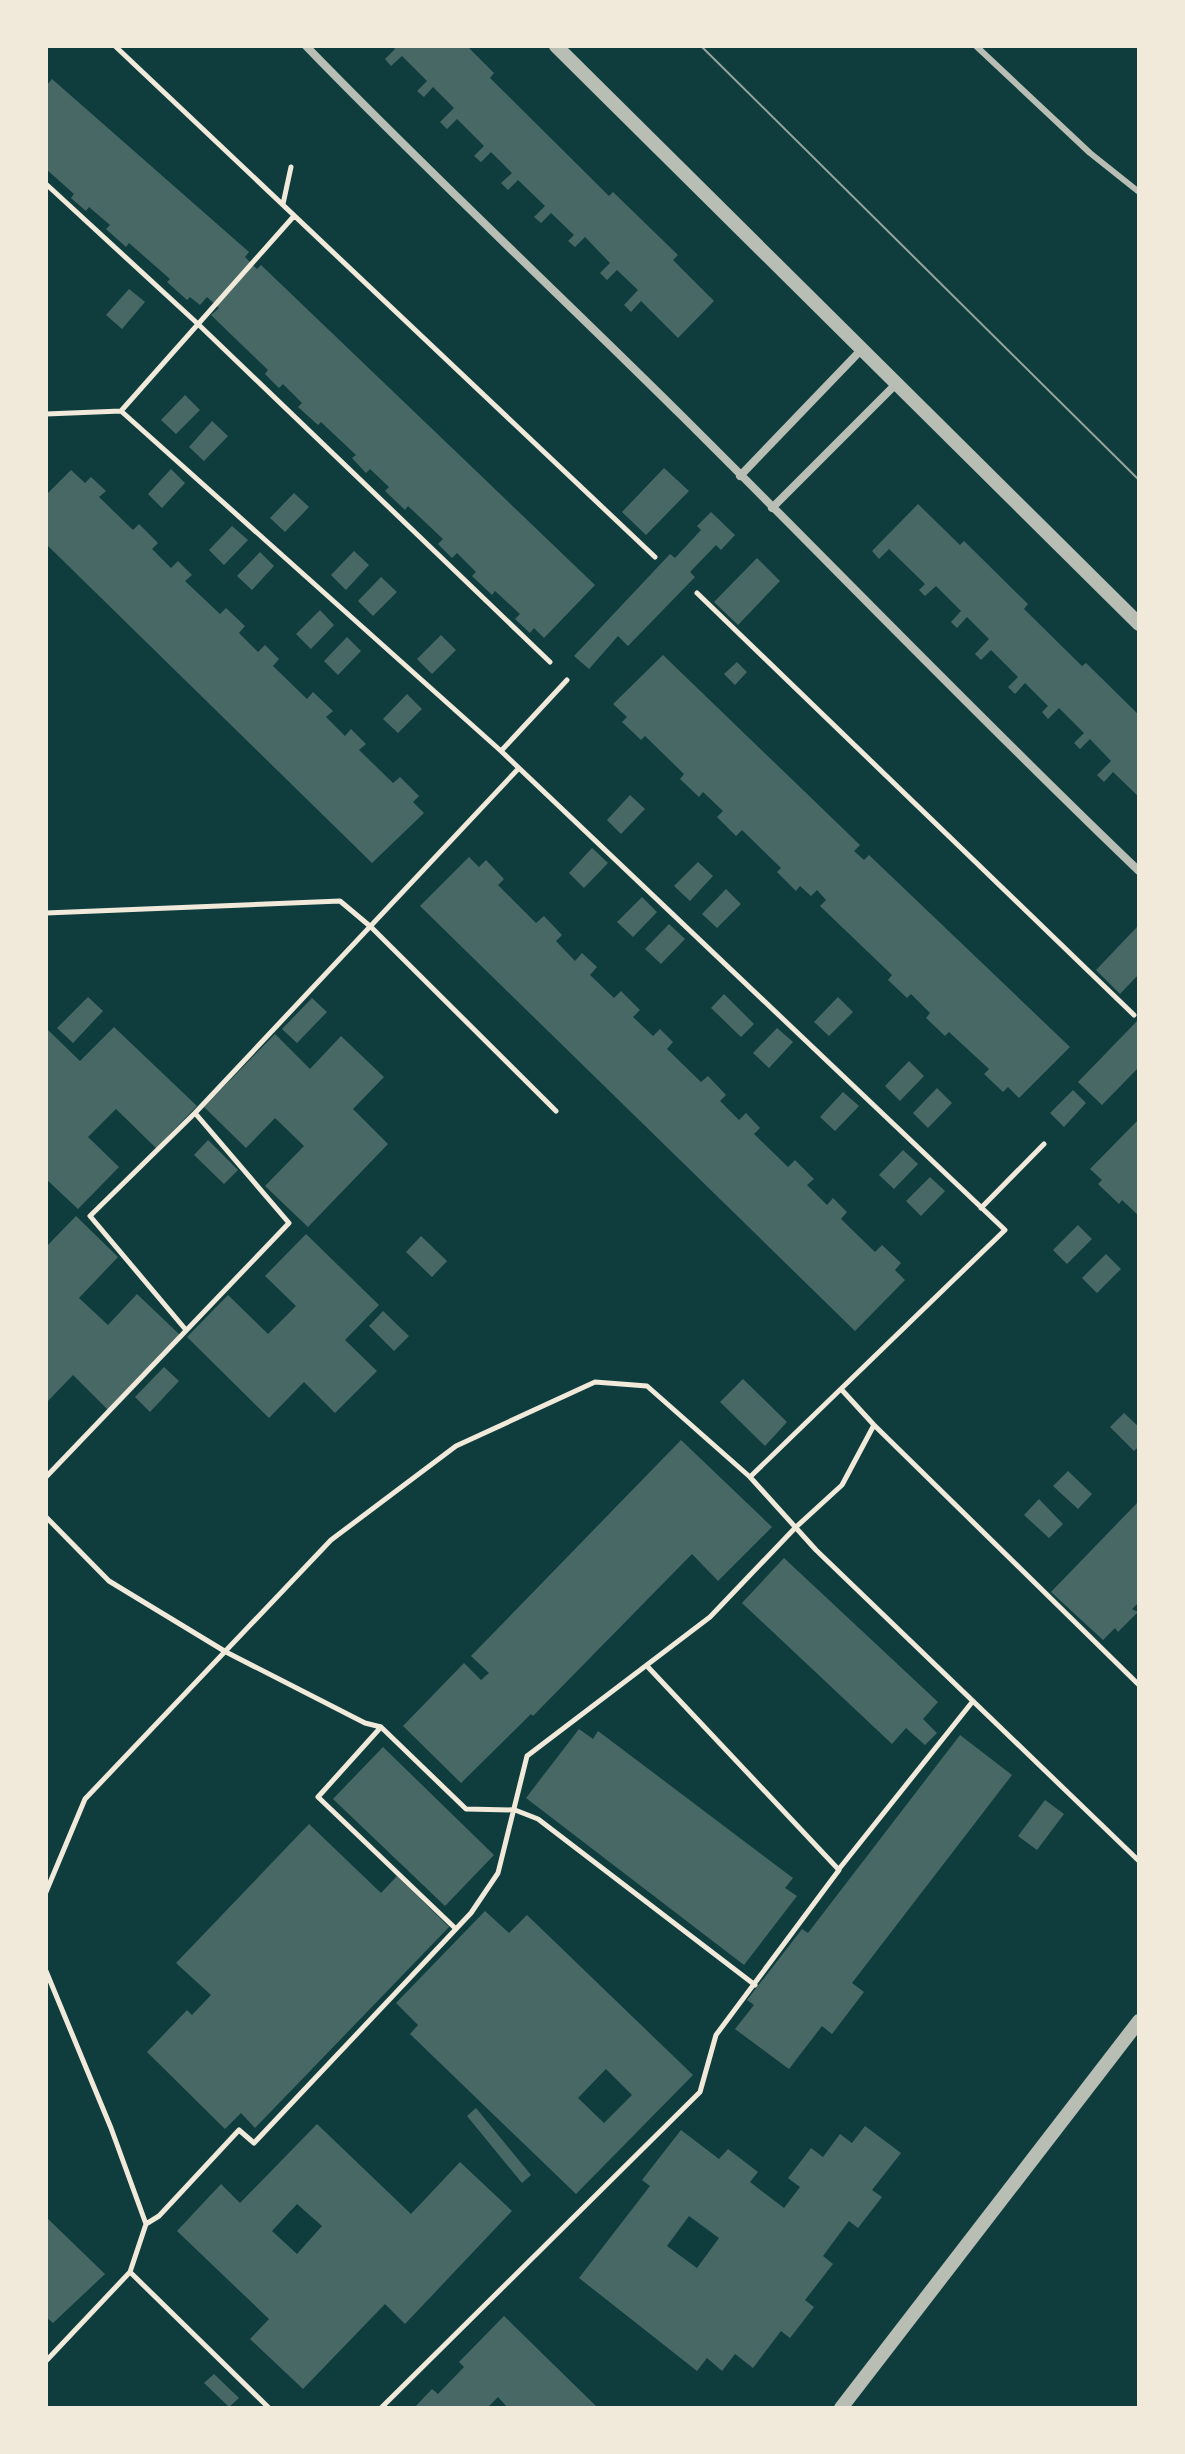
<svg xmlns="http://www.w3.org/2000/svg" width="1185" height="2454" font-family="Mulish,sans-serif">
<style>
.building{fill:#486865;fill-rule:evenodd}
.lines{fill:none;stroke-linecap:round;stroke-linejoin:round}
.path{stroke:#f1e9da;stroke-width:5}
.service{stroke:#b8beb3;stroke-width:6}
.minor{stroke:#b8beb3;stroke-width:8}
.tertiary{stroke:#b8beb3;stroke-width:14}
.tram{stroke:#97a49c;stroke-width:2}
</style>
<rect width="100%" height="100%" fill="#0f3d3e"/>
<!-- building -->
<path class="building" d="M392,46H467L494,73L490,78L609,196L613,192L678,255L673,260L714,301L678,338L641,301L631,312L624,305L638,290L617,270L607,280L600,273L610,263L585,237L575,247L568,241L574,235L551,213L541,223L534,217L545,206L518,180L508,190L501,183L512,173L491,152L481,162L474,156L484,146L457,119L447,129L440,122L454,108L433,87L424,97L417,91L427,81L402,56L391,66L385,59L395,49Z
M52,79L249,252L245,257L257,269L261,265L595,585L544,638L534,628L530,633L515,619L520,614L495,591L492,595L472,576L476,572L457,553L452,558L438,544L443,539L408,506L405,510L385,491L389,487L370,469L366,473L352,458L356,455L321,422L318,425L298,407L302,403L283,384L279,388L265,374L268,370L211,315L219,308L207,297L200,305L190,297L187,300L167,282L170,279L129,243L126,247L106,229L110,225L89,207L86,211L71,198L74,194L46,169V86Z
M129,289L145,302L122,329L106,315Z
M185,395L200,410L176,434L161,420Z
M212,421L228,436L204,461L189,447Z
M664,468L689,491L646,535L622,512Z
M171,469L185,483L162,508L148,494Z
M71,470L85,483L91,477L106,491L99,497L133,530L139,524L158,543L152,549L171,568L178,561L192,575L185,581L220,614L226,608L245,626L239,633L258,652L265,645L279,659L273,666L307,699L313,692L333,711L326,717L345,736L351,729L366,744L359,750L393,783L400,777L419,796L413,802L424,813L372,863L46,544V495Z
M294,493L309,507L285,532L270,518Z
M918,504L960,545L964,541L1028,604L1024,609L1082,666L1086,663L1139,715V797L1113,772L1104,782L1097,775L1111,761L1090,739L1080,749L1074,743L1084,733L1059,708L1048,719L1042,712L1048,706L1025,683L1015,694L1008,687L1018,677L991,650L981,660L975,654L989,639L967,617L957,628L951,622L961,611L936,586L925,596L919,590L925,584L889,549L879,559L872,551Z
M711,512L735,535L721,550L716,545L690,572L695,577L628,646L618,636L589,669L574,656L670,554L675,558L701,530L697,526Z
M232,526L248,540L224,565L209,550Z
M354,551L369,565L346,590L331,575Z
M260,552L274,566L252,590L237,576Z
M757,558L780,581L738,625L714,602Z
M381,577L397,592L373,616L358,601Z
M320,610L334,625L311,649L296,634Z
M441,635L456,650L432,674L417,659Z
M347,637L361,651L338,675L324,661Z
M663,655L860,845L854,851L864,860L869,855L1070,1047L1019,1098L1008,1087L1003,1092L984,1074L989,1069L949,1032L945,1036L926,1018L930,1013L911,994L907,998L888,980L892,975L820,906L826,900L817,890L811,896L800,886L796,891L777,872L781,868L742,830L736,836L717,817L723,811L703,792L699,797L680,779L684,774L645,736L641,740L622,722L627,717L613,704Z
M737,662L747,672L735,685L724,674Z
M407,694L422,709L398,733L383,719Z
M630,795L645,809L621,834L607,820Z
M592,848L608,863L584,888L569,873Z
M469,857L479,867L486,860L504,879L498,885L536,923L544,916L562,935L556,941L575,961L582,953L597,967L590,975L614,998L621,991L640,1010L633,1017L653,1036L660,1029L673,1042L667,1049L701,1082L708,1076L726,1095L720,1101L739,1120L746,1113L760,1128L754,1134L788,1167L795,1160L814,1179L807,1185L827,1205L833,1198L847,1212L841,1219L875,1252L882,1245L901,1263L895,1270L905,1280L855,1331L420,906Z
M698,862L713,876L690,901L674,886Z
M726,889L741,904L717,928L702,914Z
M642,897L657,912L633,937L617,922Z
M669,924L685,939L661,964L645,949Z
M1137,927L1139,974L1120,994L1096,970Z
M724,994L754,1024L741,1037L711,1008Z
M88,997L103,1011L73,1043L57,1028Z
M838,997L853,1012L829,1036L814,1022Z
M312,998L327,1012L297,1043L282,1029Z
M1139,1019V1067L1102,1105L1078,1082Z
M114,1027L197,1106L156,1148L116,1109L88,1137L119,1167L78,1209L46,1179V1032L48,1030L80,1061Z
M777,1028L793,1042L769,1068L753,1053Z
M275,1034L310,1069L341,1036L384,1077L353,1109L388,1144L308,1227L265,1186L304,1146L275,1118L246,1148L204,1107Z
M909,1061L924,1076L900,1101L885,1086Z
M937,1088L952,1103L928,1128L913,1113Z
M1073,1090L1086,1103L1064,1127L1050,1113Z
M843,1092L859,1106L835,1131L820,1117Z
M1139,1119V1216L1122,1200L1119,1204L1098,1184L1102,1180L1090,1169Z
M208,1140L238,1170L224,1184L194,1155Z
M903,1150L918,1164L894,1189L879,1175Z
M930,1177L945,1191L921,1216L906,1201Z
M76,1216L118,1257L79,1298L108,1325L137,1294L180,1335L108,1410L73,1375L46,1403V1247Z
M1078,1225L1092,1239L1067,1264L1053,1250Z
M306,1234L379,1305L345,1340L377,1371L335,1413L304,1382L269,1418L187,1337L228,1295L268,1334L296,1306L265,1276Z
M421,1236L447,1261L432,1277L406,1252Z
M1106,1254L1121,1269L1097,1293L1082,1278Z
M383,1311L409,1336L394,1351L369,1326Z
M164,1367L179,1381L150,1412L135,1397Z
M743,1379L787,1422L765,1446L720,1402Z
M1124,1413L1139,1427V1446L1134,1451L1110,1427Z
M681,1440L772,1527L718,1581L692,1554L533,1716L531,1714L461,1783L403,1726L464,1663L481,1680L489,1673L471,1656Z
M1068,1471L1092,1494L1078,1509L1053,1486Z
M1039,1499L1063,1524L1049,1538L1024,1515Z
M1139,1501V1602L1132,1609L1138,1612L1118,1632L1115,1628L1103,1640L1051,1592Z
M784,1558L938,1702L923,1719L937,1733L925,1745L906,1728L892,1744L742,1603Z
M579,1729L593,1739L598,1731L793,1878L785,1888L797,1896L744,1965L526,1798Z
M960,1735L1012,1775L852,1983L864,1992L832,2034L822,2026L789,2069L735,2029L754,2005L747,2000L802,1929L808,1933Z
M383,1747L494,1855L445,1906L333,1799Z
M1045,1800L1064,1814L1037,1850L1018,1836Z
M309,1824L381,1893L397,1876L449,1927L255,2128L241,2113L225,2129L147,2052L187,2010L192,2015L211,1995L176,1963Z
M485,1911L509,1933L527,1915L693,2075L576,2194L410,2034L418,2025L396,2003ZM606,2069L632,2095L604,2123L578,2098Z
M476,2108L531,2175L522,2183L467,2116Z
M317,2124L411,2214L460,2162L512,2211L405,2324L385,2304L303,2389L250,2339L269,2319L177,2231L221,2184L240,2203ZM297,2204L322,2226L297,2254L272,2231Z
M865,2126L901,2153L872,2190L882,2197L858,2228L849,2221L823,2256L833,2264L805,2300L814,2307L790,2338L781,2331L753,2368L735,2354L722,2371L707,2358L697,2371L579,2278L650,2186L642,2180L681,2130L719,2159L728,2149L758,2172L750,2182L784,2208L800,2187L788,2178L811,2148L823,2157L840,2134L852,2143ZM689,2216L719,2238L697,2268L667,2246Z
M46,2217L105,2274L53,2323L46,2317Z
M504,2316L598,2408H508L498,2397L487,2408H414L432,2389L438,2394L464,2367L459,2362Z
M214,2374L239,2398L229,2407L204,2383Z"/>
<g class="lines">
<!-- path -->
<path class="path" d="M115,46L655,557
M46,184L198,324L550,662
M283,204L291,167
M121,411L294,216
M46,414L121,411L501,751L1005,1230L750,1477L816,1550L1139,1861
M697,593L1134,1015
M501,751L567,680
M46,913L340,901L371,927L556,1111
M195,1113L519,768
M981,1208L1044,1144
M841,1389L874,1425L1139,1685
M46,1477L289,1223L195,1113L90,1216L186,1330
M46,1517L109,1581L226,1652L365,1723L381,1727L466,1809L515,1810L538,1819L755,1985
M381,1727L318,1797L456,1929
M839,1869L973,1701
M46,1892L85,1799L331,1540L456,1446L595,1382L647,1386L750,1477
M46,1971L111,2128L146,2224L130,2272L269,2408
M146,2224L159,2216L239,2130L254,2143L471,1913L498,1873L527,1756L710,1617L795,1528L842,1485L874,1425
M46,2361L130,2272
M381,2408L700,2092L716,2035L839,1870L647,1666"/>
<!-- service -->
<path class="service" d="M976,46L1090,153L1139,192"/>
<!-- minor -->
<path class="minor" d="M306,46C428,172 556,291 681,415C834,567 983,722 1139,871
M740,476L862,349
M772,508L897,383"/>
<!-- tertiary -->
<path class="tertiary" d="M556,46L1139,624
M841,2408L1139,2021"/>
<!-- tram -->
<path class="tram" d="M701,46L1139,480"/>
</g>
<!-- border -->
<rect width="1185" height="2454" fill="none" stroke="#f1e9da" stroke-width="96"/>
</svg>
